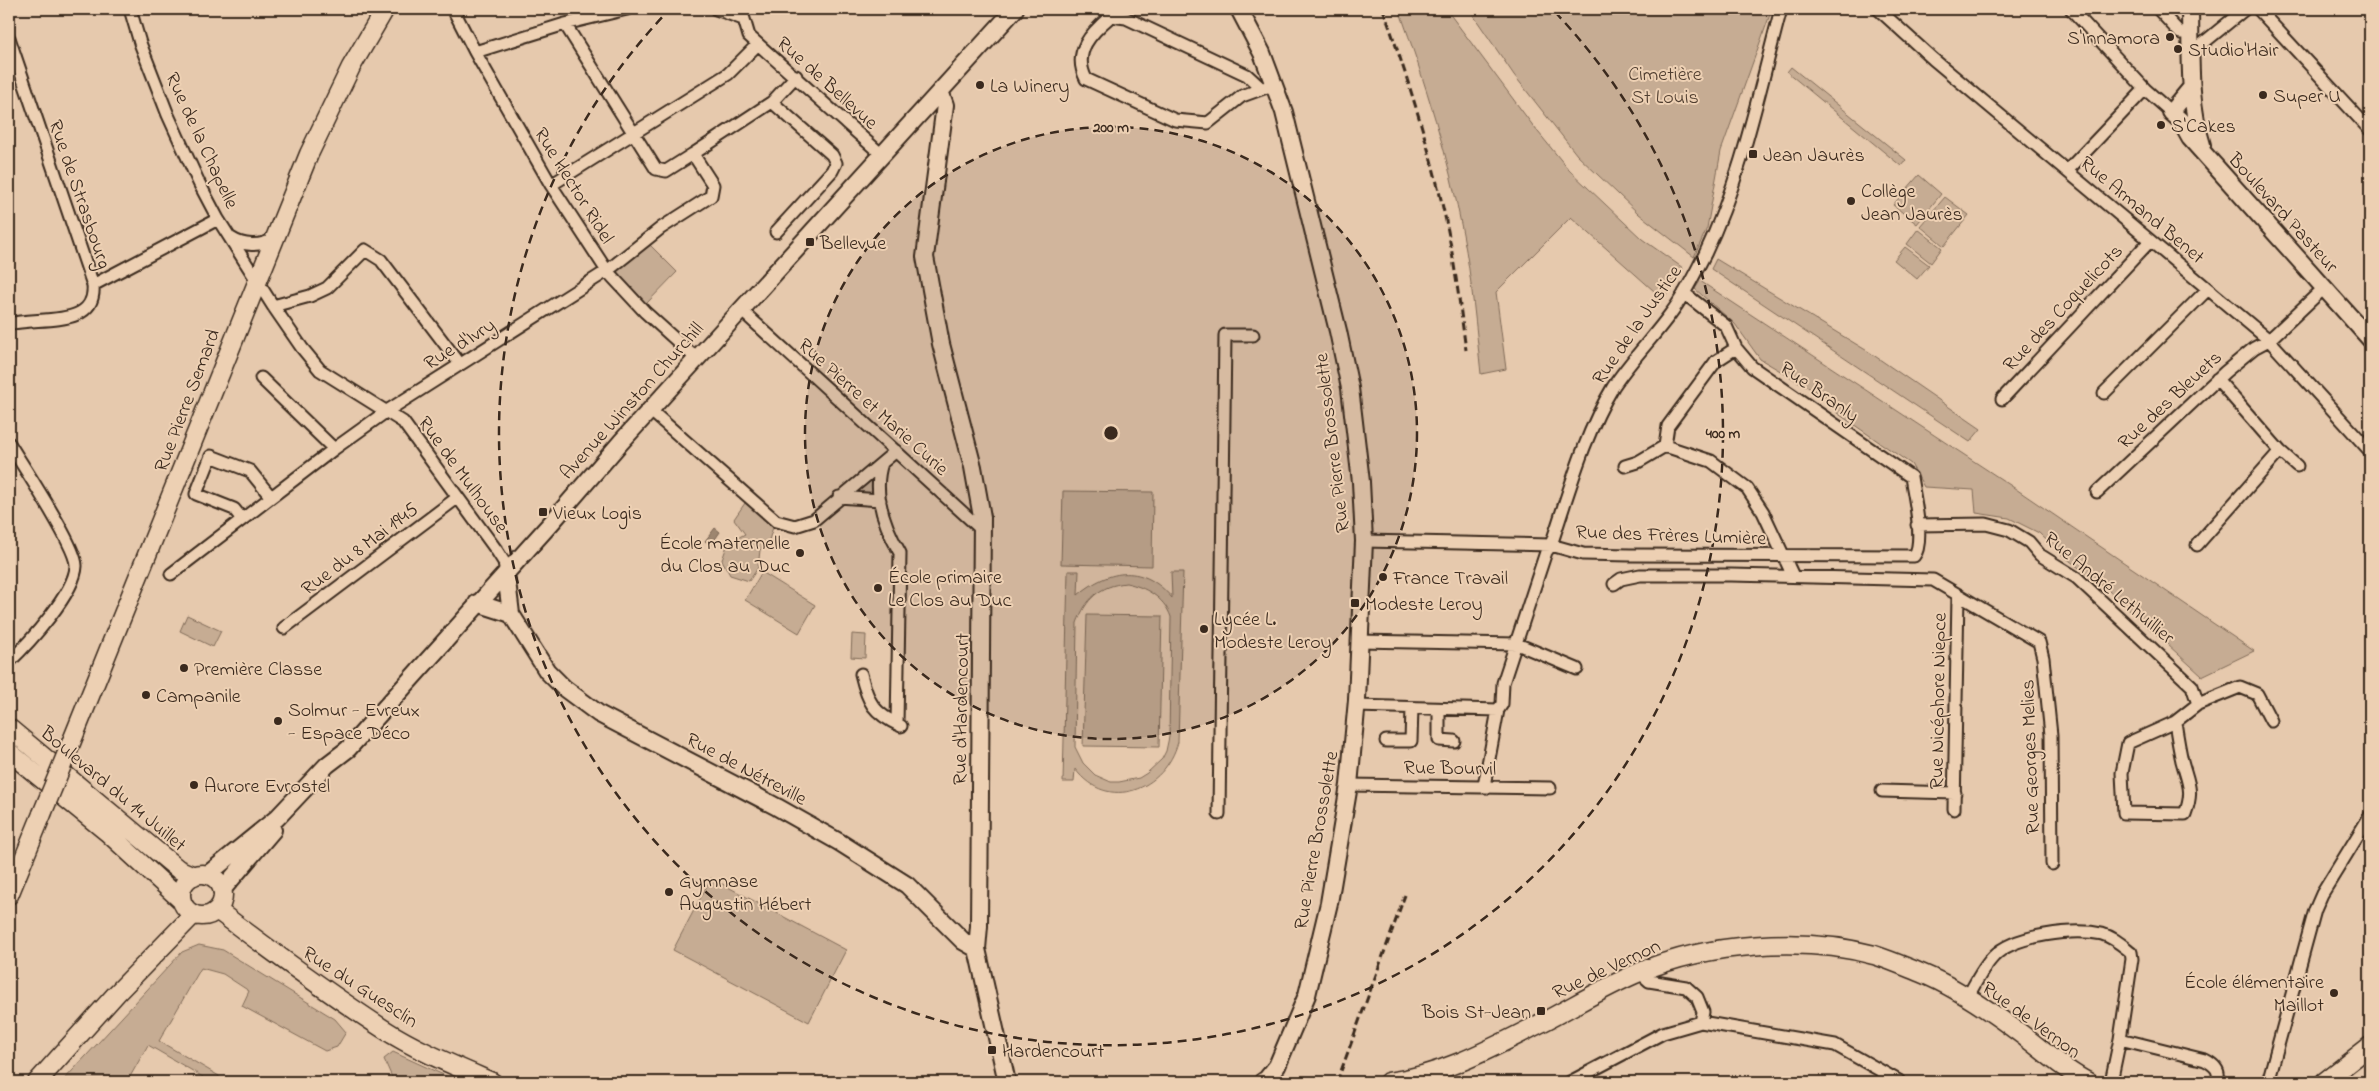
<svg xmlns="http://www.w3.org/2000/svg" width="2379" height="1091" font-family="'Indie Flower',sans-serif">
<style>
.green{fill:#c6ac93;stroke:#806b58;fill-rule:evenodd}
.water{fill:#9d8670;stroke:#76614f}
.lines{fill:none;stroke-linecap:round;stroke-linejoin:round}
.street-casing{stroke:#3b2a1e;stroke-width:15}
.secondary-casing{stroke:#3b2a1e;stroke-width:20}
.primary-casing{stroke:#3b2a1e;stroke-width:21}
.street{stroke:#edd0b3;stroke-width:11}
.secondary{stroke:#edd0b3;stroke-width:16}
.primary{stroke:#edd0b3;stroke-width:18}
.rail{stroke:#3b2a1e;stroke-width:3;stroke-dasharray:8 4;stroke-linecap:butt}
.primary-bridge-casing{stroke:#3b2a1e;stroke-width:21;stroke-linecap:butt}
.primary-bridge{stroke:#edd0b3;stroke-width:18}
.ring{fill:none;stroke:#3b2a1e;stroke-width:2.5;stroke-dasharray:9 6}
.poi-dot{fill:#3b2a1e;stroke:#edd0b3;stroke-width:2}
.labels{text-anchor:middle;stroke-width:4;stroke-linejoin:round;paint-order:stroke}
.poi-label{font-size:20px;fill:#3b2a1e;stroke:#edd0b3;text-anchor:start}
.park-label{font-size:20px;fill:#503e30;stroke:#edd0b3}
.street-label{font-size:20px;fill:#3b2a1e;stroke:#edd0b3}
.centre{fill:#3b2a1e;stroke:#edd0b3;stroke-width:2.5}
.ring-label{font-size:15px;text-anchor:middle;font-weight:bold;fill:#3b2a1e;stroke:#edd0b3;stroke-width:4;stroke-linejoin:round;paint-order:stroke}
</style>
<rect width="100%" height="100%" fill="#e6c9ad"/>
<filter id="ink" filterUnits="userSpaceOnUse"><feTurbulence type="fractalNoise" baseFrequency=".02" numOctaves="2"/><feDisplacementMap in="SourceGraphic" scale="10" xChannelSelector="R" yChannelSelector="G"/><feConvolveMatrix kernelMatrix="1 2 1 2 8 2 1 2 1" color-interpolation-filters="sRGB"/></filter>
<g filter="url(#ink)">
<!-- green -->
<path class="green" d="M1399,9H1446L1534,127L1569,170L1642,239L1683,268L1663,299L1571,217L1496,292L1506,369L1481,374C1476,327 1472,280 1463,234C1449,158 1425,82 1399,9Z
M1469,9H1772L1721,151L1707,228L1694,257L1639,214L1577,155L1514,75Z
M1791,67L1906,160L1901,166L1787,72Z
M1919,175L1941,194L1917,224L1893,205Z
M1945,197L1969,215L1944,246L1920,226Z
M1918,229L1942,248L1931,263L1907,244Z
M650,245L677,272L645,305L627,286L616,270Z
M1905,247L1929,265L1917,279L1894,260Z
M1716,259L1869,352L1981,429L1970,442L1711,269Z
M1700,281L2010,485L2254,651L2202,676L2109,591L2061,554L2039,533L2009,518L1976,513L1974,490L1924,487L1911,464L1837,413L1835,403L1760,359L1735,324L1695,289Z
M877,469V498L846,495Z
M1063,491L1153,492L1152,566L1061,564Z
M745,503L774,524L769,540L760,550L758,568L749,581L730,575L722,560L728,543L745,534L734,519Z
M1068,571H1079L1078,595C1110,568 1144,564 1172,598L1171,572H1183L1178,742C1165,790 1108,813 1075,769L1074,782H1063ZM1126,583C1145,587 1164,597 1171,617L1169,737L1166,751L1162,759L1147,773L1139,778L1119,782H1111L1095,775L1083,763L1075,747L1077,623C1086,599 1099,586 1126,583Z
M762,572L815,605L799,633L745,600Z
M187,615L221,631L213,647L180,631Z
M1087,615L1162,616L1159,747L1083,746Z
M852,634L866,635L865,658L851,657Z
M711,878L846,950L809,1022L673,950Z
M199,945L223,950L335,1019L346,1032L337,1047L325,1051L242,1006L249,991L223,974L201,968L159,1041L219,1076V1081L212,1078L209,1082H200L203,1077L148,1045L127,1082H62L182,952Z
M393,1052L459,1082H394L384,1059Z"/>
<!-- water -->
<path class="water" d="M715,528L720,532L711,545L705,541Z"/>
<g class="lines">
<defs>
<path id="street" d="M130,9L140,43L168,115L199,183L218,219L273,306L302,348L320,370L403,422L497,551L504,562L506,573
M453,9L475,52L551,185L607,271L645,312L697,359
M716,9L743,19
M741,9L749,36L882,155
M1878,9L1933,59L2269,340L2370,451
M2071,9L2145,89L2171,112
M2158,9L2180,33H2191
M2258,9L2370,130
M565,24L656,169L666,171L693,154
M9,38L93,285C97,329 39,316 9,324
M475,52L565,24L627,9
M2191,53L2245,9
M1261,88L1247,75L1126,18L1111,16C1091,33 1072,52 1086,79L1175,120L1208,123L1242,96L1275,84
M772,102L832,155L836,163L832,171L776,232
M2068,170L2145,89
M551,185L728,74L758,44
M231,238C243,246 260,247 274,239
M93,285L218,219
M273,306L310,296L327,288L365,250L381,260L460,364
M741,310L983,531
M261,378L334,449
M2217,379L2280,451L2297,466
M2104,393L2208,289
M2002,399L2150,241
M650,410L776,521L795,526L814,520L896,451
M9,443C22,465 77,547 76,566C75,593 28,644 9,662
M1665,446L1711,461L1747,488L1763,512L1793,576
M1665,446L1668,426L1716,361L1736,348
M882,463C872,493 885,527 900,553L897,724
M1625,466L1638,462L1665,446
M2097,492L2225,372L2254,348L2269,340L2324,288
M839,497L880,500
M242,519L234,509L196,494L211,456L250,471L271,497
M1917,525L1986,524L2009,530L2029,542L2040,555L2077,578L2192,686L2198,704L2175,722C2177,735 2179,748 2182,761C2188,783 2194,791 2185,814L2124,813L2122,773L2128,743L2175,722
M1364,541L1551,545L1583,554L1630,555L1914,556C1925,543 1914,496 1911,477L1752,367L1736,348L1726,326L1684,293
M2197,545L2280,451
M171,574L334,449L387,411L607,271L661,228L711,196L713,185L693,154L772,102L796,76
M1614,584L1621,579L1640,575H1731L1933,580L2039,642L2043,658L2051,735L2052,864
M284,628L457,498
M1359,641L1517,644L1577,669
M861,674C868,703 873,713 901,726
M2198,704L2240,687L2257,694L2271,721
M1356,706L1498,710
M1439,709V740L1454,741
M1386,741H1411L1412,708
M1349,785L1550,788
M1484,786L1498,710L1502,704L1503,683L1546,552L1551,545C1569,492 1584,435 1613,387C1630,361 1653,338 1671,313C1685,295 1695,273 1705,254C1742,177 1759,91 1781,9
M1882,791L1955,793
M1954,809L1958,595
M1219,814L1225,335H1253
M1639,972L1649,981L1686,987L1697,997L1703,1012L1701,1022
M1967,998C1975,984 1983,967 1994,956C2014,935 2075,928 2102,934C2113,937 2122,945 2131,952L2132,959L2120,1039
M1570,1082L1663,1033L1701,1022L1835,1045L1899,1081
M2111,1082L2120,1039L2205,1060C2215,1065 2221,1071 2217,1082
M2268,1082L2315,910L2322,894L2370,816"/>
<path id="secondary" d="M1239,9L1262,53L1284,112L1338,331L1350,388L1361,482L1364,541L1357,700L1349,785L1329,903L1307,995L1277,1066L1265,1081
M2190,9C2191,54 2188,101 2202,145
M2191,88L2171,112L2180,120L2190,138L2370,339
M940,91L945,105L925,257L941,344L973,467L982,517L979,926L977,949L1007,1082
M506,573L511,614L547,671L564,688L599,714L777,807L839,842L907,885L963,941L977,949
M477,603L511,614
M207,875L277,818L327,765L348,749L552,522L621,442L1015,9
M222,890L273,830"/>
<path id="primary" d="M9,728L178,869L194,876
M69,748L309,154L351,67L385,9
M9,752L107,832L182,901
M181 895a21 21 0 1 1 42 0a21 21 0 1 1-42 0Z
M9,895L42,814
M217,910C271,951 325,991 382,1028C416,1050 455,1066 492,1082
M37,1082L117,993L194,914
M1263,1082H1277
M1388,1082C1443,1075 1492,1048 1541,1023C1574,1006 1606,986 1640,972C1707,943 1804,936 1874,955C1890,960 1906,967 1921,973C1953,986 1986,1008 2013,1028C2039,1046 2060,1068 2088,1082
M2324,1082L2370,1046"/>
</defs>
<!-- street casing -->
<use href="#street" class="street-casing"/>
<!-- secondary casing -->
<use href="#secondary" class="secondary-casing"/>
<!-- primary casing -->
<use href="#primary" class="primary-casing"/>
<!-- street -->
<use href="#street" class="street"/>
<!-- secondary -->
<use href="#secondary" class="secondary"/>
<!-- primary -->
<use href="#primary" class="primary"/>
<!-- rail -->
<path class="rail" d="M1383,9C1408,78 1430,149 1446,221C1455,264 1460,307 1466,350
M1337,1082L1405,895"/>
<defs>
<path id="primary-bridge" d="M42,814L69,748"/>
</defs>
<!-- primary-bridge casing -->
<use href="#primary-bridge" class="primary-bridge-casing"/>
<!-- primary-bridge -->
<use href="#primary-bridge" class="primary-bridge"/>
</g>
</g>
<!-- distance rings -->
<circle cx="1111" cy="433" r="306" fill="#3b2a1e" fill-opacity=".12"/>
<g class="ring">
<circle cx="1111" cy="433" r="306"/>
<path d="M1555 12A612 612 0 1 1 667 12"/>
</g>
<!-- markers -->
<g class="poi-dot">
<circle cx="2170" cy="37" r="5"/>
<circle cx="2178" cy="49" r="5"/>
<circle cx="980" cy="85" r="5"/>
<circle cx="2263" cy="95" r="5"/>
<circle cx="2161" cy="125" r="5"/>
<rect x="1748" y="149" width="10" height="10" rx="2.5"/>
<circle cx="1851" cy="201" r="5"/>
<rect x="805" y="237" width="10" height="10" rx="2.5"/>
<rect x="538" y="507" width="10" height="10" rx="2.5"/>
<circle cx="800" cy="553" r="5"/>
<circle cx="1383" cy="577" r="5"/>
<circle cx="878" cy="588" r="5"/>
<rect x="1350" y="598" width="10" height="10" rx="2.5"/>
<circle cx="1204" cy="629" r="5"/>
<circle cx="184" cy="668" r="5"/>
<circle cx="146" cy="695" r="5"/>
<circle cx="278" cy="721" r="5"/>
<circle cx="194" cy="785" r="5"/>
<circle cx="669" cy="892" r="5"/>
<circle cx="2334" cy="993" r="5"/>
<rect x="1536" y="1006" width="10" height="10" rx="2.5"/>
<rect x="987" y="1045" width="10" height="10" rx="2.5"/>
</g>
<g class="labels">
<!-- poi labels -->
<g class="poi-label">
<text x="2160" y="44" text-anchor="end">S'Innamora</text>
<text x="2188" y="56">Studio'Hair</text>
<text x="990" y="92">La Winery</text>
<text x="2273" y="102">Super U</text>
<text x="2171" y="132">S'Cakes</text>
<text x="1763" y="161">Jean Jaurès</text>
<text x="1861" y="197">Collège<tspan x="1861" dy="23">Jean Jaurès</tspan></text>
<text x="820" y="249">Bellevue</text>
<text x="553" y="519">Vieux Logis</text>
<text x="790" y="549" text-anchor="end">École maternelle<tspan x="790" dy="23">du Clos au Duc</tspan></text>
<text x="888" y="583">École primaire<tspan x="888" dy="23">Le Clos au Duc</tspan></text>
<text x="1393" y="584">France Travail</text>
<text x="1365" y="610">Modeste Leroy</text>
<text x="1214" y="625">Lycée L.<tspan x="1214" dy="23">Modeste Leroy</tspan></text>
<text x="194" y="675">Première Classe</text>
<text x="156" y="702">Campanile</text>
<text x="288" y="716">Solmur - Evreux<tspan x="288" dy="23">- Espace Déco</tspan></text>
<text x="204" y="792">Aurore Evrostel</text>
<text x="679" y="887">Gymnase<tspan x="679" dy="23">Augustin Hébert</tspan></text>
<text x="2324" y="988" text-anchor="end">École élémentaire<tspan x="2324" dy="23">Maillot</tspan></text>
<text x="1531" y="1018" text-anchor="end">Bois St-Jean</text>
<text x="1002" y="1057">Hardencourt</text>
</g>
<!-- park labels -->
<g class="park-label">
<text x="1665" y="80">Cimetière<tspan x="1665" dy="23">St Louis</tspan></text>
</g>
<!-- street labels -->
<g class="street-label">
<text transform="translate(828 82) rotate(42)" y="7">Rue de Bellevue</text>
<text transform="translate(203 140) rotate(65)" y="7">Rue de la Chapelle</text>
<text transform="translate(575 185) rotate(58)" y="7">Rue Hector Ridel</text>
<text transform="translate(81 194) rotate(71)" y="7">Rue de Strasbourg</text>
<text transform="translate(2143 209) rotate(40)" y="7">Rue Armand Benet</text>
<text transform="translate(2284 212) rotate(48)" y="7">Boulevard Pasteur</text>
<text transform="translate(2062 307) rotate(-47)" y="7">Rue des Coquelicots</text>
<text transform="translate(1636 324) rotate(-55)" y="7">Rue de la Justice</text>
<text transform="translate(459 343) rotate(-32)" y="7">Rue d'Ivry</text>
<text transform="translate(1820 391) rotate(35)" y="7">Rue Branly</text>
<text transform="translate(2169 399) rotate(-43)" y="7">Rue des Bleuets</text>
<text transform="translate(186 400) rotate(-69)" y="7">Rue Pierre Semard</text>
<text transform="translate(631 400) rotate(-48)" y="7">Avenue Winston Churchill</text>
<text transform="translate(874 406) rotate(42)" y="7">Rue Pierre et Marie Curie</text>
<text transform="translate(1331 443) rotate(-97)" y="7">Rue Pierre Brossolette</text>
<text transform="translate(464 474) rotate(54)" y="7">Rue de Mulhouse</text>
<text transform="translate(1671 534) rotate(2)" y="7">Rue des Frères Lumière</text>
<text transform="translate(359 548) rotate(-37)" y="7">Rue du 8 Mai 1945</text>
<text transform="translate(2110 587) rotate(40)" y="7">Rue André Lethuillier</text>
<text transform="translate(1937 701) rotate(-89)" y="7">Rue Nicéphore Niepce</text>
<text transform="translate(960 709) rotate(-89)" y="7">Rue d'Hardencourt</text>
<text transform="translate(2029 757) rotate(-92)" y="7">Rue Georges Melies</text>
<text transform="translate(1450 767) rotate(1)" y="7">Rue Bourvil</text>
<text transform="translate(747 768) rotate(28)" y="7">Rue de Nétreville</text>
<text transform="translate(114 788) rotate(40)" y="7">Boulevard du 14 Juillet</text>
<text transform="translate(1315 840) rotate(-80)" y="7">Rue Pierre Brossolette</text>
<text transform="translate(1606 968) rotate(-25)" y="7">Rue de Vernon</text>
<text transform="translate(361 986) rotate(33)" y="7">Rue du Guesclin</text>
<text transform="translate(2032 1019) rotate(36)" y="7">Rue de Vernon</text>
</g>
</g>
<circle cx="1111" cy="433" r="8" class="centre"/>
<g class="ring-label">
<text x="1111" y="132">200 m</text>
<text x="1723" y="438">400 m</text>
</g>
<!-- margin -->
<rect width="2379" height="1091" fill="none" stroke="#edd0b3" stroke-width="30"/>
<rect x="15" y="15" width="2349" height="1061" fill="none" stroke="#3b2a1e" stroke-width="2" filter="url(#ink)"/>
</svg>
